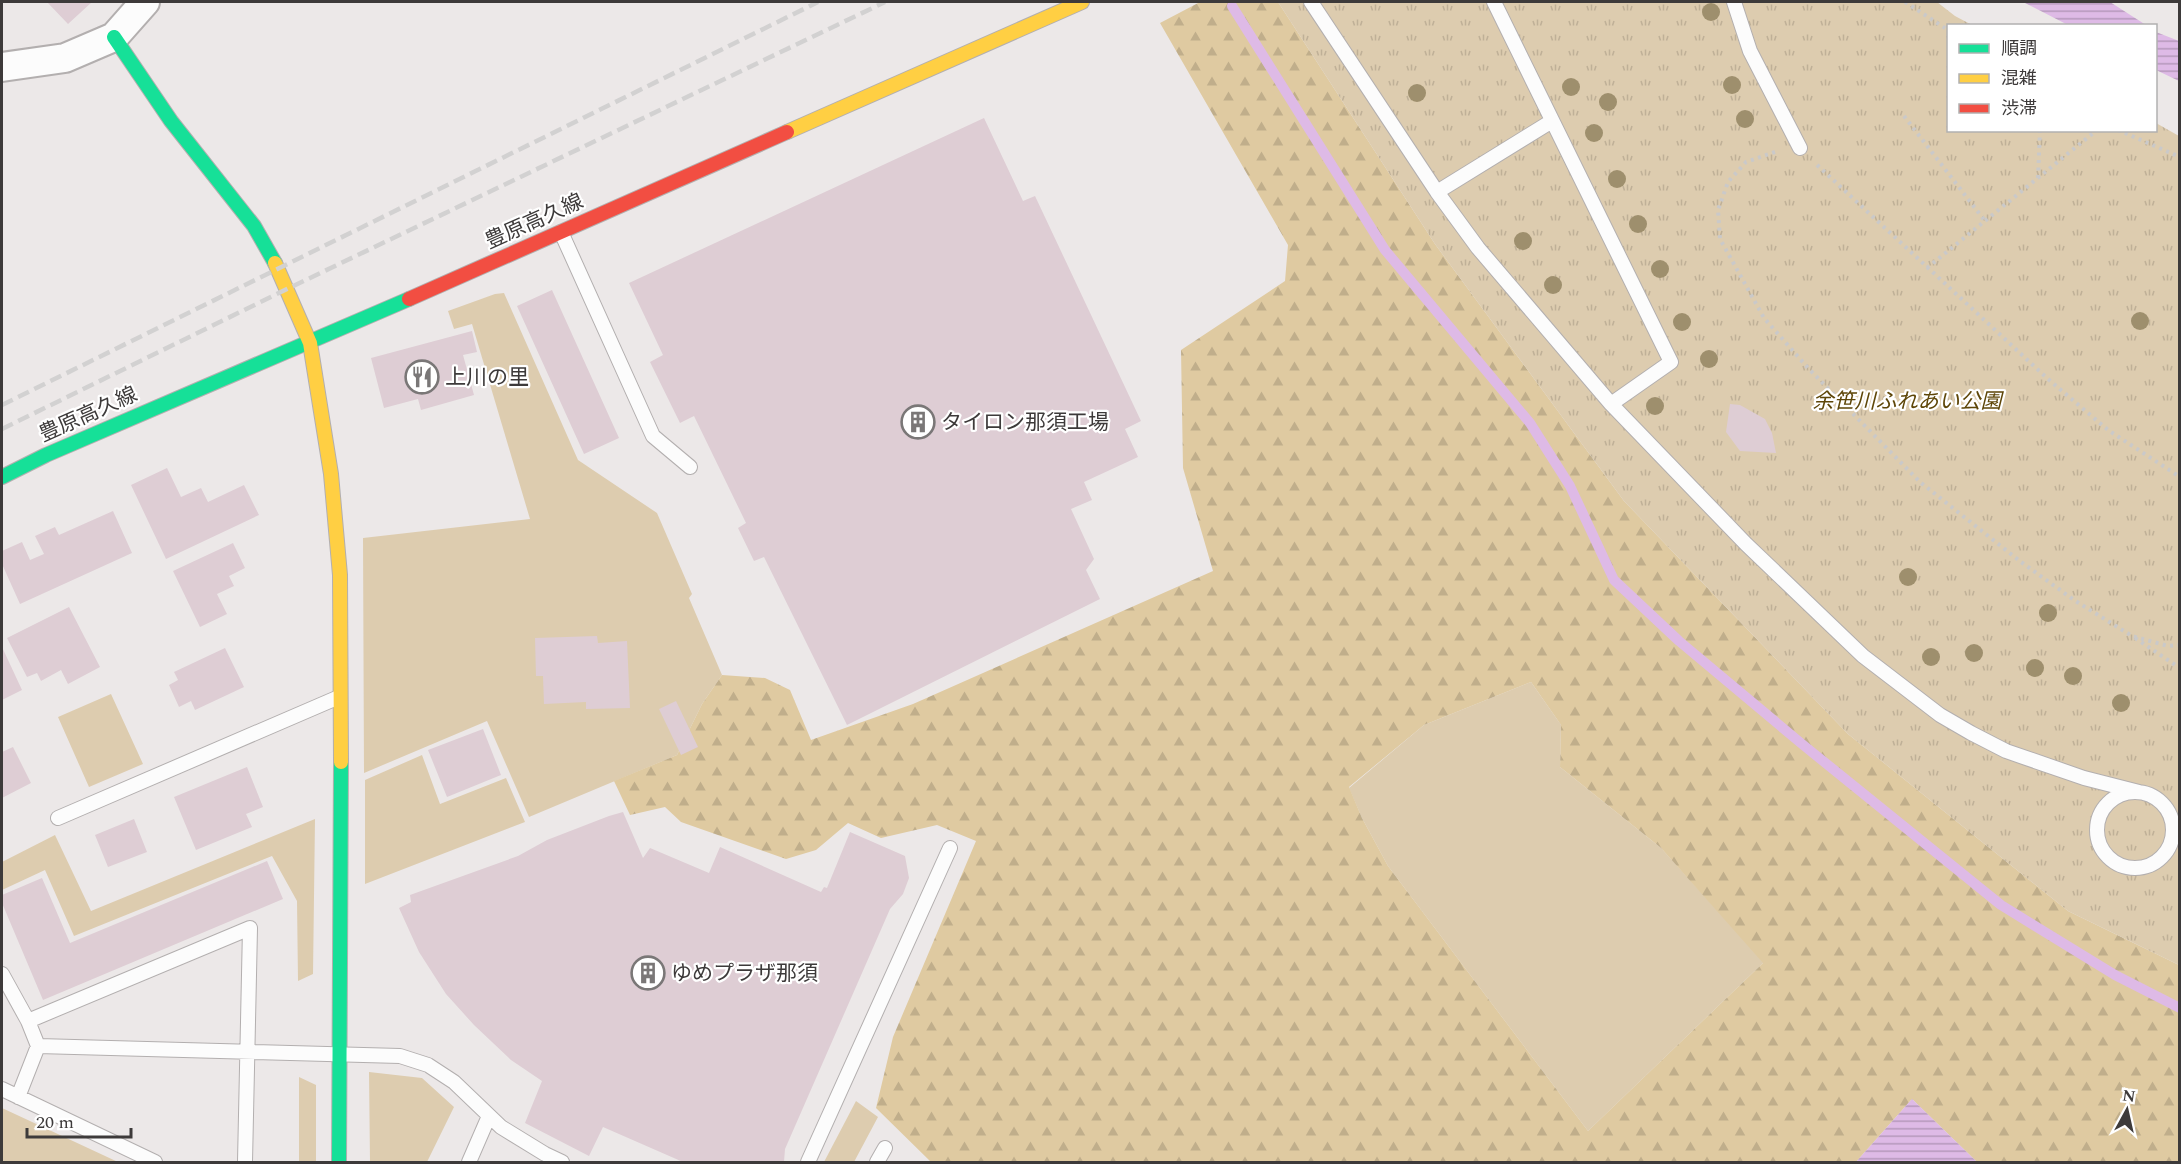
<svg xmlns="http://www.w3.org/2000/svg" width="2181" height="1164" font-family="Spectral,'Noto Sans JP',serif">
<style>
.green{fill:#ddccaf}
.forest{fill:url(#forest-firs);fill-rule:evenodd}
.park{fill:url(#park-tufts)}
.water{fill:url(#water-rules)}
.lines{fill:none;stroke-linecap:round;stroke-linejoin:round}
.stream{stroke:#debae6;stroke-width:10}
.building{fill:#decdd4}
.lane-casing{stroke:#b3afaf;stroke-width:16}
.street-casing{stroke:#b3afaf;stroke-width:32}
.fast-casing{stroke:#b3afaf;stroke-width:16}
.slow-casing{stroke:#b3afaf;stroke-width:16}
.jam-casing{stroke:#b3afaf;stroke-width:16}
.path{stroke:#cac9c9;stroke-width:4;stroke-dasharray:3 4.5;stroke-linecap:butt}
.lane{stroke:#fcfcfc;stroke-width:14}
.street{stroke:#fcfcfc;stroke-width:28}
.fast{stroke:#16e098;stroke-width:14}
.slow{stroke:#ffcf43;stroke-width:14}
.jam{stroke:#f24e42;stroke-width:14}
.rail{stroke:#d2d1d1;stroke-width:4.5;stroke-dasharray:12 6;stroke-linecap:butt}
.tree{fill:#9e8f6d}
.labels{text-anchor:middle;stroke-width:4.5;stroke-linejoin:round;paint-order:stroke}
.street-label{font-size:21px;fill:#3d3a3a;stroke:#fff}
.poi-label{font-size:21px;fill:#3d3a3a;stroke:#fff;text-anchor:start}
.park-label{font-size:21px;font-style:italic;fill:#5e4608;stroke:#fff}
</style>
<defs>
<pattern id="forest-firs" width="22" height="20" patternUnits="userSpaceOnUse" patternTransform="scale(1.5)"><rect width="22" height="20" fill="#dfcaa1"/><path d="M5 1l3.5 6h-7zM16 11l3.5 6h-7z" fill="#c0ae8b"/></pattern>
<pattern id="park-tufts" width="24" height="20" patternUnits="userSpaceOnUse" patternTransform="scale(1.5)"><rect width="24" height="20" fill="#ddccaf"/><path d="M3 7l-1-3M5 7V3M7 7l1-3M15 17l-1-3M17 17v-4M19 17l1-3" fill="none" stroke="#bfb097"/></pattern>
<pattern id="water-rules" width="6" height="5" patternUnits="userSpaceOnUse" patternTransform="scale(1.5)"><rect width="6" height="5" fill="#debae6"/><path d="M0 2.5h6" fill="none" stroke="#b598bb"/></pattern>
</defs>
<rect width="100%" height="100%" fill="#ece8e8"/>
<!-- green -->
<path class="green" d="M504,293L578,460L657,513L692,594L689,598L722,675L702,704L677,755L529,817L487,721L364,773L363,538L530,519L472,324L454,329L448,311L495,294Z
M1531,682L1561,725L1560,767L1661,848L1764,962L1588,1131L1388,866L1362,818L1349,788L1424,725Z
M111,694L143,764L89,787L58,717Z
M422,755L440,804L506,778L525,822L365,884V780Z
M315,819L313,974L298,981L297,901L272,856L74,936L45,870L2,890V862L55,835L91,911Z
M369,1072L422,1078L454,1107L427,1162H370Z
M299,1077L316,1085V1162H299Z
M856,1101L878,1117L854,1162H824Z
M2,1108L118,1162H2Z"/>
<!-- forest -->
<path class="forest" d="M1200,2H1278L1435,244L1624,501L1848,734L2068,911L2179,965V1162H1977L1912,1099L1856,1162H931L876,1108L893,1037L976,841L937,825L881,838L848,823L816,850L786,859L681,822L665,807L630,815L614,781L677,755L702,704L722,675L765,678L790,690L811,740L913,704L1213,571L1183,468L1181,350L1285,281L1288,245L1160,23ZM1531,682L1561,725L1560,767L1661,848L1763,963L1588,1131L1388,866L1362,818L1349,787L1424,725Z"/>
<!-- park -->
<path class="park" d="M1278,2H1937L1955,16L1972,25L1948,26V130H2156V123L2179,136V965L2068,911L1848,734L1624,501L1435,244Z"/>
<!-- water -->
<path class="water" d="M2023,2H2110L2146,25H2068Z
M2156,32L2179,41V81L2156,70Z
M1912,1099L1977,1162H1856Z"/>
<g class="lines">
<!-- stream -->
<path class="stream" d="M1232,6L1385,250L1530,423L1570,486L1614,580L1679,641L1802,744L2001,905L2115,975L2180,1008"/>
</g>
<!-- building -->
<path class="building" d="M47,2H92L68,24Z
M984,118L1023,201L1035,196L1141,421L1125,429L1138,457L1084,482L1092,500L1071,509L1094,559L1086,570L1100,599L847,725L764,557L754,561L738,528L746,523L694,416L680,423L650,362L663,355L629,283Z
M552,290L619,438L584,454L517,306Z
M472,331L477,352L463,355L474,395L421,410L418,399L384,408L371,358Z
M1730,404L1740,405L1765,419L1772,433L1776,453L1740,451L1726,432Z
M167,468L181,497L201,488L208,502L244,485L259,515L166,559L131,485Z
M113,511L132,553L20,604L2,564V551L22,542L30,560L44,554L35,536L55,527L59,535Z
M233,543L245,568L229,576L234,586L217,594L227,614L200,627L173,571Z
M69,607L100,667L68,684L61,670L41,681L37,673L27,677L7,638Z
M597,636L598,643L627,641L630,708L586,709V702L544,704L543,676H536L535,638Z
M2,647L22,690L2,700Z
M225,648L244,687L195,710L191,701L179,707L169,685L178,680L174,672Z
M676,701L698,747L681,755L659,709Z
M483,729L501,775L447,797L428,750Z
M13,747L31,783L2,798V752Z
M247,767L263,807L246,814L252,827L196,850L174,797Z
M623,812L643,858L650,848L709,873L720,847L821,892L824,887L827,888L850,832L905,856L909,878L903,894L890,909L785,1149L784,1162H683L603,1127L589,1156L525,1123L542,1081L511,1060L474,1025L446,994L419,952L399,908L411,902L410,895L518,856L547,840L609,816Z
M134,819L147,852L108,867L95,835Z
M267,861L283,899L43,1000L2,903V895L42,878L70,943Z"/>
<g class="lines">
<defs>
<path id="lane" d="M1311,2L1437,192L1478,248L1611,404L1746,544L1863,656L1940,715L1971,733L2006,751L2084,778L2139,792
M1494,2L1671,362L1611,404
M1734,2L1750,51L1800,148
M1437,192L1552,121
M561,232L653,436L690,467
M2097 830a38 38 0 1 1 76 0a38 38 0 1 1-76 0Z
M58,818L339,697
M2,974L28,1021L38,1046L400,1056L428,1065L454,1082L501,1127L545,1154L562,1162
M28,1021L250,928L245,1162
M2,1089L155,1162
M18,1097L38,1046
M469,1162L489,1116
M808,1162L950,848
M877,1162L885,1148"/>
<path id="street" d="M2,67L65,58L114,37L145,2"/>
<path id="fast" d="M114,37L171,121L254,226L275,263
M2,477L46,455L409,299
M339,1162L341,762"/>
<path id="slow" d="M787,132L1082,2
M275,263L310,343L331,474L340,575L341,762"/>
<path id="jam" d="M409,299L787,132"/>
</defs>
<!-- lane casing -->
<use href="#lane" class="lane-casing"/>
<!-- street casing -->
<use href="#street" class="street-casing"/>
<!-- fast casing -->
<use href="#fast" class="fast-casing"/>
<!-- slow casing -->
<use href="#slow" class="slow-casing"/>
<!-- jam casing -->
<use href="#jam" class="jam-casing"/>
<!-- path -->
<path class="path" d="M1905,2L1948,30
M1904,116L1985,221
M2118,130L2180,157
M1775,152L1746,162L1728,182L1718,210L1720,239L1764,318L1808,368L1920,482L2021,562L2074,600L2132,636L2168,646L2180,645
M1817,165L2048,379L2108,430L2180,477
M2038,178L2040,130
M1927,268L2097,130
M2135,638L2180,668"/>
<!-- lane -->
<use href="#lane" class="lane"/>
<!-- street -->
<use href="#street" class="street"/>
<!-- fast -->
<use href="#fast" class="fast"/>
<!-- slow -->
<use href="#slow" class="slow"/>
<!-- jam -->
<use href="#jam" class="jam"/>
<!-- rail -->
<path class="rail" d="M2,405L818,2
M2,429L287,289L885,2"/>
</g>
<!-- trees -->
<g class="tree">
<circle cx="1711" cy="12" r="9"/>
<circle cx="1732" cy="85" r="9"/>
<circle cx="1571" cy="87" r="9"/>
<circle cx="1417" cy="93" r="9"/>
<circle cx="1608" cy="102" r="9"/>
<circle cx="1745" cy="119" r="9"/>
<circle cx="1594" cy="133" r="9"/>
<circle cx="1617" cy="179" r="9"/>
<circle cx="1638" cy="224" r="9"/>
<circle cx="1523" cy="241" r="9"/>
<circle cx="1660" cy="269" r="9"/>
<circle cx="1553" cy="285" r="9"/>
<circle cx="2140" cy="321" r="9"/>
<circle cx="1682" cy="322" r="9"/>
<circle cx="1709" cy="359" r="9"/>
<circle cx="1655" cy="406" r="9"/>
<circle cx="1908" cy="577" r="9"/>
<circle cx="2048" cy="613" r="9"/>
<circle cx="1974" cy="653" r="9"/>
<circle cx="1931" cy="657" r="9"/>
<circle cx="2035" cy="668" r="9"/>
<circle cx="2073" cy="676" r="9"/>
<circle cx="2121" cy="703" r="9"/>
</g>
<!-- icons -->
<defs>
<symbol id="restaurant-ring" viewBox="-11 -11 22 22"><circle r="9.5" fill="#fff" stroke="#7a7777" stroke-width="1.5"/><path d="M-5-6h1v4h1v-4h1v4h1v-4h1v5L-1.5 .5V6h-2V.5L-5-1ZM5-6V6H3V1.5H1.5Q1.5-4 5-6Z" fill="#7a7777"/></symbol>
<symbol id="building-ring" viewBox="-11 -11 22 22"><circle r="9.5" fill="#fff" stroke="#7a7777" stroke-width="1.5"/><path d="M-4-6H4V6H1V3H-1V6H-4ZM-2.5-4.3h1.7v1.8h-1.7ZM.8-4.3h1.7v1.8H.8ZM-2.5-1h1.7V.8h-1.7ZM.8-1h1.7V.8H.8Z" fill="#7a7777"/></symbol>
</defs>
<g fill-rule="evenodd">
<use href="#restaurant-ring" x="403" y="358" width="38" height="38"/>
<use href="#building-ring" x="899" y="403" width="38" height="38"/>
<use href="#building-ring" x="629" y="954" width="38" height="38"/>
</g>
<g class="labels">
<!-- street labels -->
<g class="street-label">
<text transform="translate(534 221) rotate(-24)" y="7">豊原高久線</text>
<text transform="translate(88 414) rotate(-24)" y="7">豊原高久線</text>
</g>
<!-- poi labels -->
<g class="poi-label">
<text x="445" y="384">上川の里</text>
<text x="941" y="429">タイロン那須工場</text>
<text x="671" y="980">ゆめプラザ那須</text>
</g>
<!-- park labels -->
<g class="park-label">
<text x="1907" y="408">余笹川ふれあい公園</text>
</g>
</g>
<!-- border -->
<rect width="2181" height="1164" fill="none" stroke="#3d3a3a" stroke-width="6"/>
<!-- legend -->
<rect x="1947" y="24" width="210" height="108" fill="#ffffff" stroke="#b1b0b0" stroke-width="1.5"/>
<rect x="1959" y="44" width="30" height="9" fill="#16e098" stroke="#b1b0b0" stroke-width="1.5"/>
<text x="2001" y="54" font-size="18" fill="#3d3a3a">順調</text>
<rect x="1959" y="74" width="30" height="9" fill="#ffcf43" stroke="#b1b0b0" stroke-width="1.5"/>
<text x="2001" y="84" font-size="18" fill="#3d3a3a">混雑</text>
<rect x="1959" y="104" width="30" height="9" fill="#f24e42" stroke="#b1b0b0" stroke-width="1.5"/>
<text x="2001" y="114" font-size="18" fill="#3d3a3a">渋滞</text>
<!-- north arrow -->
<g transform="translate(2127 1110) rotate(8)" stroke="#ffffff" stroke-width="4.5" paint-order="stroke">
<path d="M0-4.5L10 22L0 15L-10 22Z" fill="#3d3a3a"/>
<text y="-9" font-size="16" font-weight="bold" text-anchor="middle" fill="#3d3a3a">N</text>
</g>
<!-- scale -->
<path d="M27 1128v9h104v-9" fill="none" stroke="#3d3a3a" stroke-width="3"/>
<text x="36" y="1128" font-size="18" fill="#3d3a3a" stroke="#ffffff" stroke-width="4.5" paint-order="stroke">20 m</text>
</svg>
